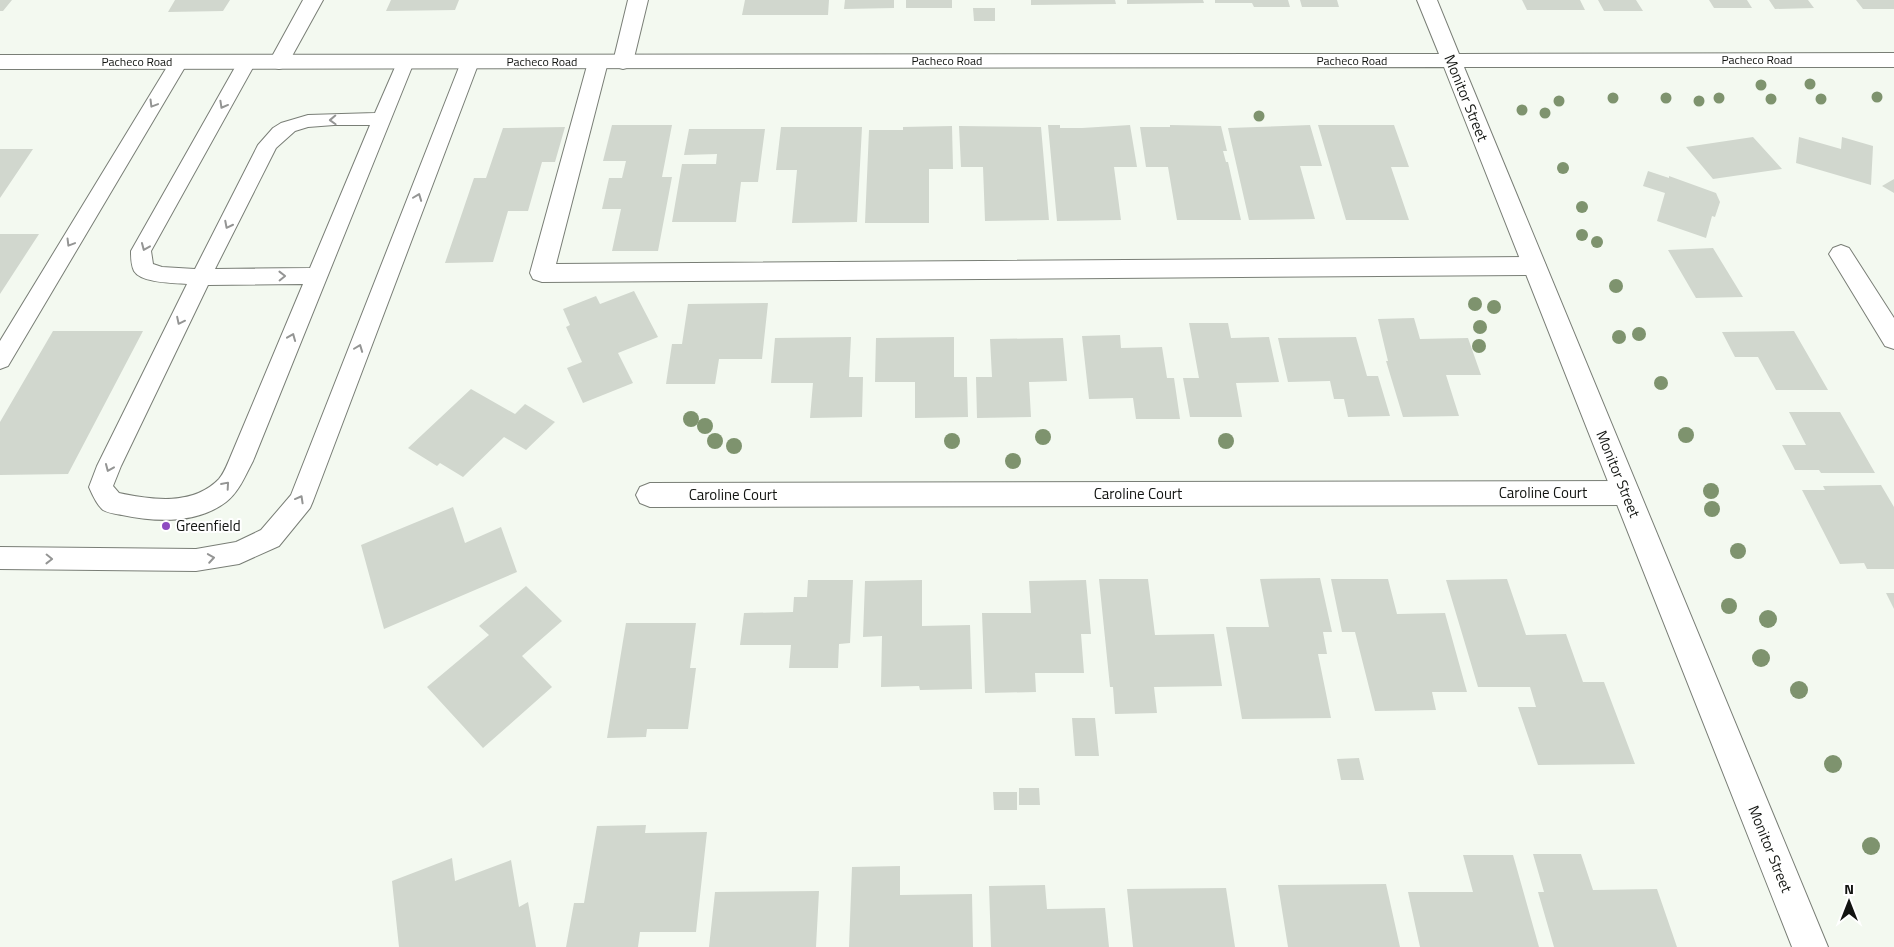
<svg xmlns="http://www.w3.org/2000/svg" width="1894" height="947" font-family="'Titillium Web',sans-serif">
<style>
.building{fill:#d1d7ce}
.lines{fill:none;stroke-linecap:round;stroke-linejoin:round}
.service-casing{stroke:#797e76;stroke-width:2}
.minor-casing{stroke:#797e76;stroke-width:2}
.tertiary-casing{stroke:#797e76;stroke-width:2}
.service{fill:#fff;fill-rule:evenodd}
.minor{fill:#fff;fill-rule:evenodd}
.tertiary{fill:#fff;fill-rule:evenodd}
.tree{fill:#7e936e}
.oneway{stroke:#949594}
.poi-dot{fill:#8e4cc1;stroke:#fff;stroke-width:2}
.labels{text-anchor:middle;stroke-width:4;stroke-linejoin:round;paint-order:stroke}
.far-street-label{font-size:12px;fill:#121411;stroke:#fff}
.street-label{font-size:15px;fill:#121411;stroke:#fff}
.poi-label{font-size:15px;fill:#121411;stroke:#fff;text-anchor:start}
</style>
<rect width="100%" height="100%" fill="#f3f9f0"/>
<!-- building -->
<path class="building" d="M0,0H12L3,11H0Z
M175,0H230L223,11L168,12Z
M391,0H459L455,10L386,11Z
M745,0H829L828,15H742Z
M845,0H894V8L844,9Z
M906,0H952V8H906Z
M1031,0H1115L1116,4L1031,5Z
M1127,0H1203L1204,3L1127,4Z
M1215,0H1288L1290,7H1254L1252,3H1215Z
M1300,0H1337L1339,7H1302Z
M1522,0H1580L1585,10H1527Z
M1598,0H1636L1643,11H1604Z
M1709,0H1747L1752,8H1714Z
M1769,0H1808L1814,8L1775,9Z
M1856,0H1894V9H1863Z
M973,8H995V21H974Z
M612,125H672L662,177H672L658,251H612L621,209H602L609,178H622L626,161H603Z
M1048,125H1060V128H1082L1130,125L1137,167H1114L1121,220L1057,221Z
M1170,125L1221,126L1227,151H1223L1226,162H1228L1241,220H1177L1168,167H1146L1140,127H1170Z
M1310,125L1322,166H1300L1315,219L1249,220L1228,128Z
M1318,125H1394L1409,167H1391L1409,220H1346Z
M952,126L953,169H929V223H865L869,130H903V127Z
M959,126L1041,127L1049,220L985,221L983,167H961Z
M565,127L555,162H542L528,211H508L493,262L445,263L474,178H486L503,128Z
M781,127H862L857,222L792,223L797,170H776Z
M689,129H765L758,182H741L736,222H672L682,164H716L717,154L684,155Z
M1753,137L1782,169L1713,179L1686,147Z
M1799,137L1841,149L1842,137L1873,146L1871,185L1796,163Z
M0,149H33L0,198Z
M1648,171L1669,178V176L1716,193L1720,202L1715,217L1712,216L1706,238L1657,221L1665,193L1643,186Z
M1894,179V193L1882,186Z
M0,234H39L0,294Z
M1713,248L1743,297L1696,298L1668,250Z
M634,291L658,337L618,353L633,383L583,403L567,368L582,362L566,327L570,325L563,309L596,296L600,304Z
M768,303L762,359H719L715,384H666L672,344H682L688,304Z
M1414,318L1420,339L1468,338L1481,375H1446L1459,416L1403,417L1386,361H1388L1378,319Z
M1189,323H1228L1231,338L1269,337L1279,382L1236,383L1242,417H1190L1183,378H1199Z
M53,331H143L68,474L0,475V422Z
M1794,331L1828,390H1776L1758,357H1735L1722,332Z
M1120,335L1121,348L1162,347L1167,378H1174L1180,419H1136L1133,398L1089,399L1082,336Z
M851,337L849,377H863L862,417L810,418L813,383H771L775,338Z
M954,337V377H967L968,417L915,418V382H875L876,338Z
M1356,337L1367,376H1378L1390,416L1348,417L1344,399H1334L1330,381L1288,382L1278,338Z
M1063,338L1067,381L1029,382L1031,417L977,418L976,377H992L990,339Z
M471,389L515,414L525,404L555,422L526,450L504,437L463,477L440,463L437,466L408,448Z
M1789,412H1840L1875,473H1821L1819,470H1795L1782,445H1806Z
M1881,485L1894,507V569H1867L1864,563L1840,564L1802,490H1825L1823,486Z
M453,507L465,543L501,527L517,572L384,629L361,545Z
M1320,578L1332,632H1323L1327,654H1318L1331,718L1242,719L1226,627H1269L1260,579Z
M1099,579H1148L1155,635L1214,634L1222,686L1154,687L1157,713L1115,714L1113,687H1110Z
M1331,579H1388L1397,614L1445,613L1467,692H1432L1436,710L1375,711L1355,632H1342Z
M1507,579L1526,635L1566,634L1583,682H1604L1635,764L1538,765L1518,707H1536L1530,687H1478L1446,580Z
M808,580H853L850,643L839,644L838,668H789L791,645H740L744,613L793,612L794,597H807Z
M922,580V626L970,625L972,689L920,690L919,686L881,687L882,636L863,637L865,581Z
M1086,580L1091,634H1081L1084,673H1035L1036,692L985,693L982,613H1031L1029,581Z
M526,586L562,621L522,656L552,687L483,748L427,687L489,635L479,626Z
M1886,593H1894V609Z
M626,623H696L690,668H696L688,729H647L646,737L607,738Z
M1072,718H1095L1099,756H1075Z
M1359,758L1364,780H1341L1337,759Z
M1019,788H1039L1040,805H1019Z
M993,792H1017V810H994Z
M646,825L645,833L707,832L696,932H640L638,947H566L574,903H584L597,826Z
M1533,854H1581L1593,890L1657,889L1677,947H1554L1538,892H1544Z
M1463,855H1513L1539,947H1420L1408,892H1473Z
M452,858L455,881L511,860L519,907L528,902L536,947H399L392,881Z
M900,866V895L972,894L973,947H849L852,867Z
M1386,884L1400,947H1288L1278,885Z
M1045,885L1047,909L1105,908L1109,947H991L989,886Z
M1226,888L1235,947H1133L1127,889Z
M819,891L816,947H709L715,892Z"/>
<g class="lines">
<defs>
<path id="service" d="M179,56L185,58L188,62L8,366L0,369V341L170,62L173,58Z
M247,56L253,58L256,62L151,251L153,264L162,267L195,269L258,145L273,128L281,123L308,115L375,113L399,58L405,56L411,58L414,62L253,461C245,476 239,492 226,502C197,524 155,522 122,515C116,514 108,513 103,510C97,505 92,494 89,487L97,466L187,284C174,283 141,283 134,271C131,265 131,257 131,251L238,62L241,58ZM334,125H370L310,268L215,269L276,148L295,131L308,127ZM303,284L230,458C227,465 224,473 219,479C193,506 152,500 119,493L113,486L121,466L208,285Z
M470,56L476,58L479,62L313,501L310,508L279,546L239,564L196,571L0,569V547L196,549L236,542L261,530L291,495L461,62L464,58Z"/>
<path id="minor" d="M303,0H323L286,67L279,69L272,67L269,62Z
M628,0H648L633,62L630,67L623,69L616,67L613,62Z
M598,55L605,57L608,62L556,264L1534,257L1543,260L1546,266L1543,272L1534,275L542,282L533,279L530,273L588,62L591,57Z
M1841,245L1849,248L1894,318V349L1885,346L1829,254L1833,248Z
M1626,481L1636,485L1640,493L1636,501L1626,505L650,507L640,503L636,495L640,487L650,483Z"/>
<path id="tertiary" d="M1417,0H1437L1459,54L1894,53V67H1464L1828,947H1792L1444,67L0,69V55L1439,54Z"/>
</defs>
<!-- service casing -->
<use href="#service" class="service-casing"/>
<!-- minor casing -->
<use href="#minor" class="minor-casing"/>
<!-- tertiary casing -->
<use href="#tertiary" class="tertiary-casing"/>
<!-- service -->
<use href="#service" class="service"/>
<!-- minor -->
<use href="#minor" class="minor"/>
<!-- tertiary -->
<use href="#tertiary" class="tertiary"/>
</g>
<!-- trees -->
<g class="tree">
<circle cx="1810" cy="84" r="5.5"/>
<circle cx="1761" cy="85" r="5.5"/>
<circle cx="1877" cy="97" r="5.5"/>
<circle cx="1613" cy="98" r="5.5"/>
<circle cx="1666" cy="98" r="5.5"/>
<circle cx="1719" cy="98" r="5.5"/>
<circle cx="1771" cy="99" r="5.5"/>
<circle cx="1821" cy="99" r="5.5"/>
<circle cx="1559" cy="101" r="5.5"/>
<circle cx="1699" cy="101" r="5.5"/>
<circle cx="1522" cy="110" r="5.5"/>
<circle cx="1545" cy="113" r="5.5"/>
<circle cx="1259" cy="116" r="5.5"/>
<circle cx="1563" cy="168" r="6"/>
<circle cx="1582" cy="207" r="6"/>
<circle cx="1582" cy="235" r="6"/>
<circle cx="1597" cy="242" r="6"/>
<circle cx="1616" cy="286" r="7"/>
<circle cx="1475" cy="304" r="7"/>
<circle cx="1494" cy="307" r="7"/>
<circle cx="1480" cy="327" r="7"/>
<circle cx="1639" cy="334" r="7"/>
<circle cx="1619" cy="337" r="7"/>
<circle cx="1479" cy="346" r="7"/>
<circle cx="1661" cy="383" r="7"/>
<circle cx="691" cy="419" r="8"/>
<circle cx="705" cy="426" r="8"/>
<circle cx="1686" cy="435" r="8"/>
<circle cx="1043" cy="437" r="8"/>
<circle cx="715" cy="441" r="8"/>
<circle cx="952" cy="441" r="8"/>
<circle cx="1226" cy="441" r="8"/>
<circle cx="734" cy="446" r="8"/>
<circle cx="1013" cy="461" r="8"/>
<circle cx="1711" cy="491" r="8"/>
<circle cx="1712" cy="509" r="8"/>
<circle cx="1738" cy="551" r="8"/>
<circle cx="1729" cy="606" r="8"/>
<circle cx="1768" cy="619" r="9"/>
<circle cx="1761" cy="658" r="9"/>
<circle cx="1799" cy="690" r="9"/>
<circle cx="1833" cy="764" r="9"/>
<circle cx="1871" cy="846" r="9"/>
</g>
<!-- one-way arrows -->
<defs><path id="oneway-chevron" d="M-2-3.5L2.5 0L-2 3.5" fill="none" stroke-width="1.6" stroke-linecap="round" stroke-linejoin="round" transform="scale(1.25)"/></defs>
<g class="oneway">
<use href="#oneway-chevron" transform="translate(153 104) rotate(121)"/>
<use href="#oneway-chevron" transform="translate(223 105) rotate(119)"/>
<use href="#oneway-chevron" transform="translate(333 120) rotate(178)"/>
<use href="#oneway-chevron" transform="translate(418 197) rotate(-69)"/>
<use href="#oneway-chevron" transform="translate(228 225) rotate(117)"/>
<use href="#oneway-chevron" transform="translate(70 243) rotate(121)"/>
<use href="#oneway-chevron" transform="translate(145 247) rotate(113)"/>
<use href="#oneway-chevron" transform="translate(282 276) rotate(-1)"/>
<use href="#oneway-chevron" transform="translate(180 321) rotate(116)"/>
<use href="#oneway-chevron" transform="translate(292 337) rotate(-68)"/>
<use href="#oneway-chevron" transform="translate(359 348) rotate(-69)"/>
<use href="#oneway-chevron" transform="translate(109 468) rotate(113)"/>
<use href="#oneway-chevron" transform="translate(226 485) rotate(-49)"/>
<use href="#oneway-chevron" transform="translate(300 499) rotate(-61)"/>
<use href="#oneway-chevron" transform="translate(211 558) rotate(-9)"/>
<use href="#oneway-chevron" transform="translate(49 559) rotate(1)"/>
</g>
<!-- markers -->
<circle class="poi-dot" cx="166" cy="526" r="5"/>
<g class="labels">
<!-- far-street labels -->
<g class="far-street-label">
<text x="1757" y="64">Pacheco Road</text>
<text x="947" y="65">Pacheco Road</text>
<text x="1352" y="65">Pacheco Road</text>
<text x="137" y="66">Pacheco Road</text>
<text x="542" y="66">Pacheco Road</text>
</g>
<!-- street labels -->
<g class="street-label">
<text transform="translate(1466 98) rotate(68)" y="5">Monitor Street</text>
<text transform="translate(1618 474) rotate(68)" y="5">Monitor Street</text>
<text x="1543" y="498">Caroline Court</text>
<text x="1138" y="499">Caroline Court</text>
<text x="733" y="500">Caroline Court</text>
<text transform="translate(1770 849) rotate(68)" y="5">Monitor Street</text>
</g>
<!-- poi labels -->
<g class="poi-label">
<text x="176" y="531">Greenfield</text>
</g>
</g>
<!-- north arrow -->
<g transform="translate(1849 902)" stroke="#ffffff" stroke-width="4" paint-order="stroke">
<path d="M0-4L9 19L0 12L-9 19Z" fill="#121411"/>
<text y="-8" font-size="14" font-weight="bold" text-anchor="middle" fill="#121411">N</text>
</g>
</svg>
